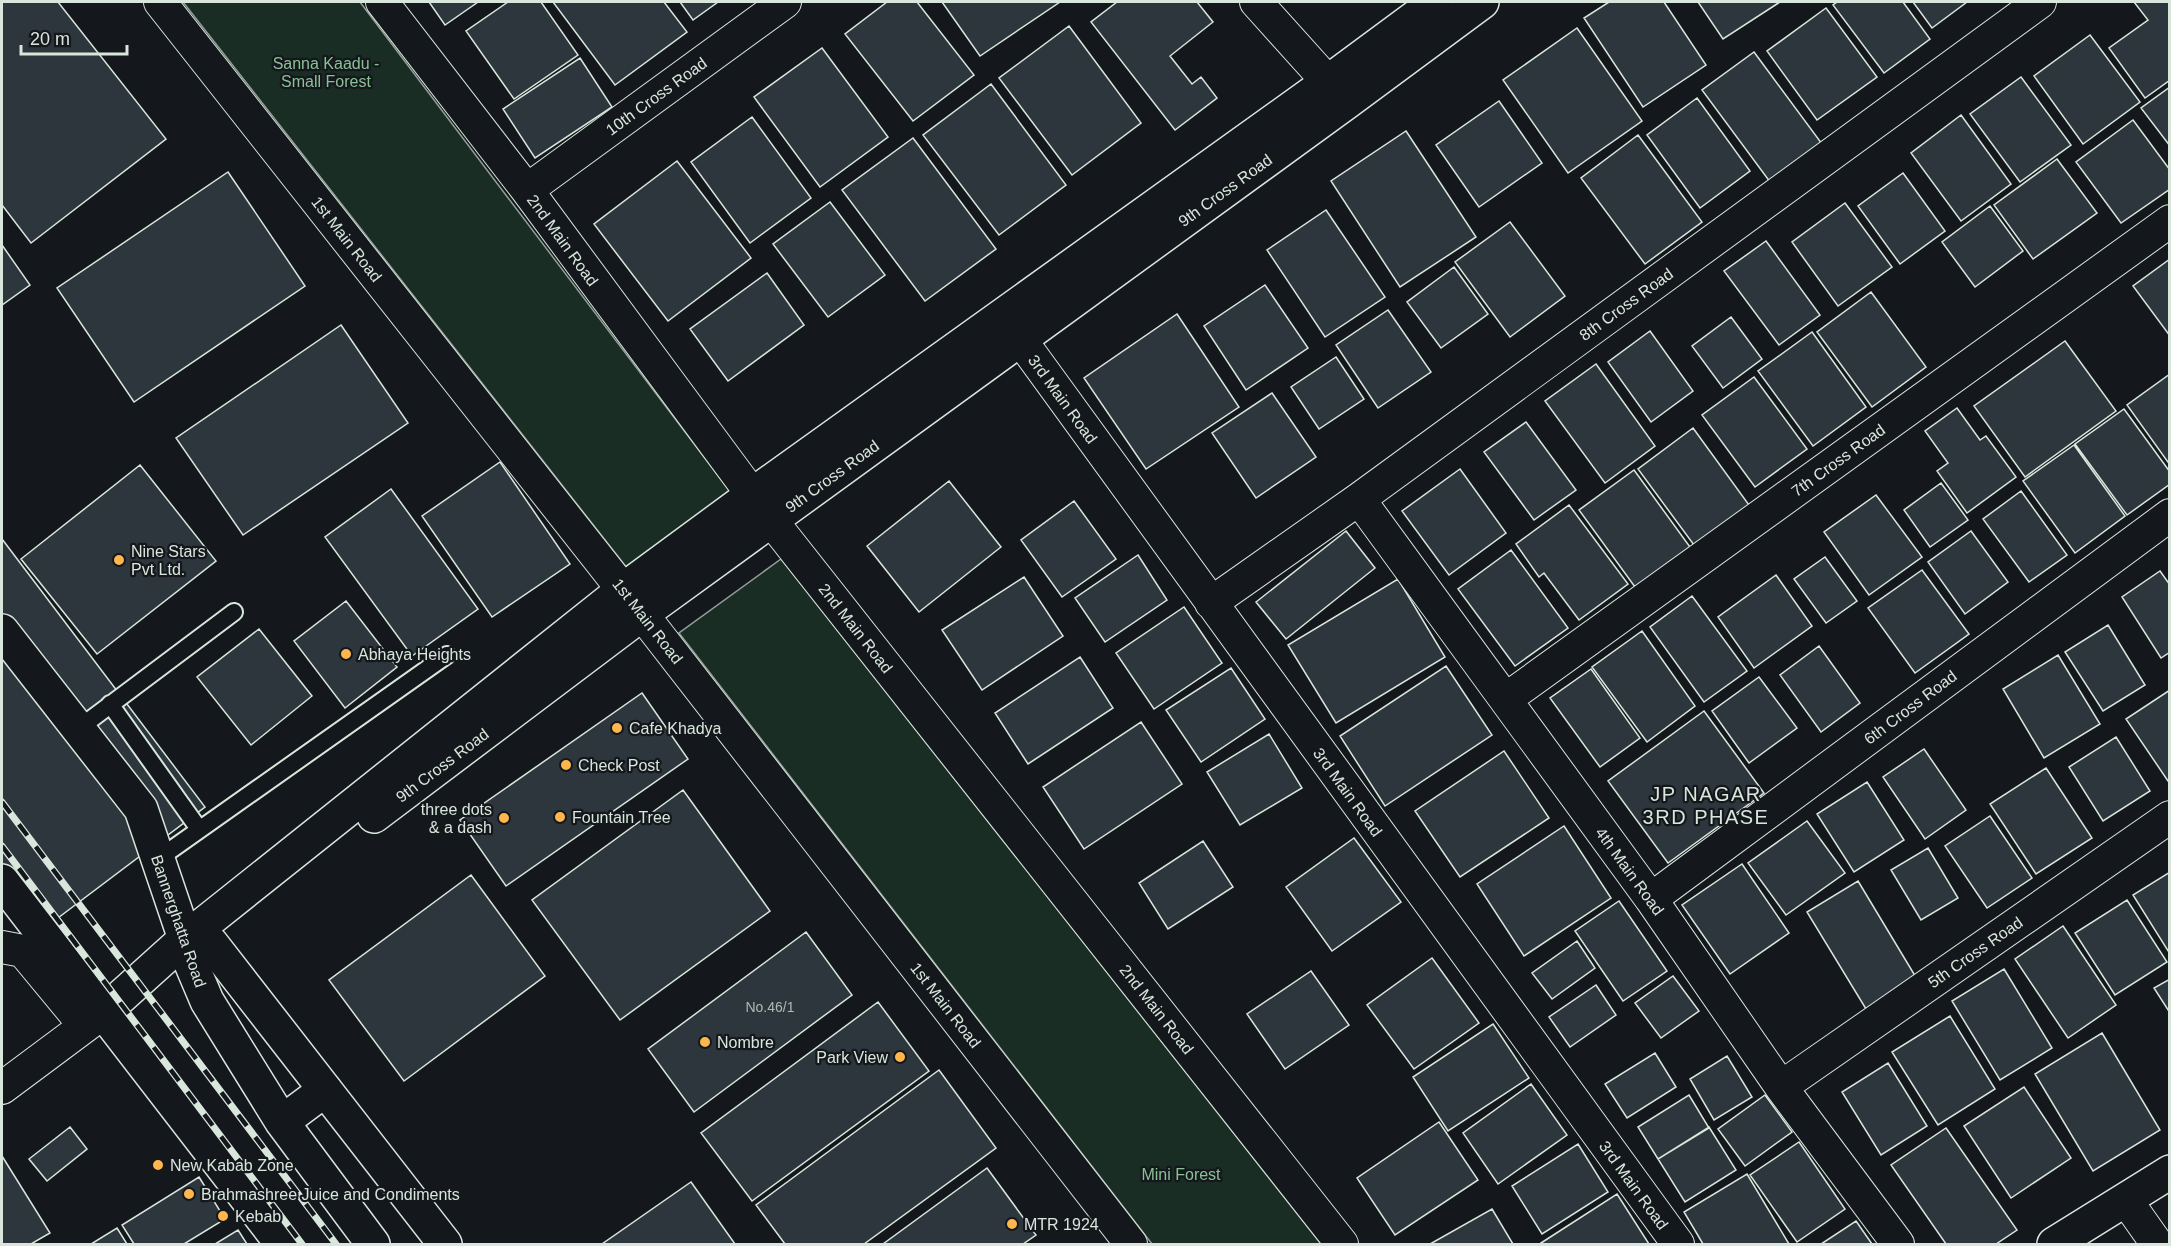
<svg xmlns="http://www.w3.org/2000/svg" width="2171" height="1246" font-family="Arial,sans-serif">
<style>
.green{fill:#1a2d24;stroke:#939e99;stroke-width:1.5}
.building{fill:#2c363c;stroke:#d8e6dc;stroke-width:1.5}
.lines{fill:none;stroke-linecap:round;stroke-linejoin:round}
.service-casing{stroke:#d8e6dc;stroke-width:20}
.minor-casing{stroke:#d8e6dc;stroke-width:34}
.tertiary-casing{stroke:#d8e6dc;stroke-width:36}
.secondary-casing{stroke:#d8e6dc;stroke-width:36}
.trunk-casing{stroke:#d8e6dc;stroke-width:36}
.service{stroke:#14181c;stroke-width:16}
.minor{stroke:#14181c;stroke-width:32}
.tertiary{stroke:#14181c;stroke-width:33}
.secondary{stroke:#14181c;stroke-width:33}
.trunk{stroke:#14181c;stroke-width:33}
.rail-casing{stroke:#d8e6dc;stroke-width:7}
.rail{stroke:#14181c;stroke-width:4.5;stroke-dasharray:14;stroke-linecap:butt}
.poi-dot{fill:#ffb74d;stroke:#14181c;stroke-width:2}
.labels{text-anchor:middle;stroke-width:4.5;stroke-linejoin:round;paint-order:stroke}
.number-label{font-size:14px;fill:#adbab4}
.park-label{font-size:16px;fill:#8ac095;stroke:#14181c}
.street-label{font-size:16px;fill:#d8e6dc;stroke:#14181c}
.poi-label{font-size:16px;fill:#d8e6dc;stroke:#14181c;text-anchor:start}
.quarter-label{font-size:20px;letter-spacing:1.5px;fill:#d8e6dc;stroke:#14181c}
</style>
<rect width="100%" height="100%" fill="#14181c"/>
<!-- green -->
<path class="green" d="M183,2H360L735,498L631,573Z
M781,559L1321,1244H1152L679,633Z"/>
<!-- building -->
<path class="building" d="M2,2H58L166,139L31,243L2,205Z
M429,2H478L445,25Z
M508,2H541L578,55L514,99L466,31Z
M553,2H664L687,32L615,85Z
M680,2H718L693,20Z
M887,2H917L974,75L913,121L845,34Z
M942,2H1060L980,56Z
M1117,2H1197L1213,22L1170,56L1192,84L1201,77L1217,98L1175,130L1091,22Z
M1609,2H1664L1706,65L1643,107L1584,18Z
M1698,2H1780L1723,39Z
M1837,2H1903L1930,39L1884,73L1833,5Z
M1913,2H1967L1932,28Z
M2134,2H2170V80L2145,98L2109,48L2148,20Z
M1826,8L1877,77L1817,120L1767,51Z
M1069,26L1141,123L1072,175L999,78Z
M1577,28L1642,121L1568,173L1503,80Z
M2090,35L2140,102L2083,144L2034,76Z
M822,48L888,137L820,187L754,97Z
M1754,52L1825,148L1773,186L1702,90Z
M580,58L612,107L535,158L503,109Z
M2021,77L2071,145L2020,182L1970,114Z
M991,84L1066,185L999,235L923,135Z
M2170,87V146L2141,108Z
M1697,98L1750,171L1700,208L1647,135Z
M1499,101L1542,163L1479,207L1436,145Z
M1961,115L2011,184L1961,221L1911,153Z
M752,117L811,198L750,243L691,162Z
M2133,120L2170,170V189L2121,223L2076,162Z
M1406,131L1476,237L1400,287L1331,181Z
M1638,135L1702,222L1645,264L1581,178Z
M913,138L996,249L925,301L842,190Z
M2057,159L2097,213L2033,259L1994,205Z
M677,161L751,258L668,321L594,224Z
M228,172L305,286L134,402L57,288Z
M1903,173L1945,231L1900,264L1858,206Z
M830,202L885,275L828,317L773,244Z
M1845,203L1892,267L1838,306L1792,242Z
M1990,206L2023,251L1975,287L1942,242Z
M1326,210L1385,297L1325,337L1267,250Z
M1510,222L1565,296L1510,337L1455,262Z
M1766,241L1820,315L1779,345L1724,271Z
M2,245L30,285L2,305Z
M2170,259V336L2133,286Z
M1454,267L1488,314L1441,348L1407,302Z
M767,273L804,325L728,381L690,329Z
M1265,285L1308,348L1246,390L1204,326Z
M1871,292L1926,367L1872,407L1817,332Z
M1388,310L1431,372L1378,408L1336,345Z
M1177,314L1239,407L1146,469L1084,378Z
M1731,317L1762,359L1723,388L1692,346Z
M341,325L408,423L243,535L176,438Z
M1650,331L1693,391L1651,422L1608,362Z
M1812,332L1866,407L1813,446L1758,371Z
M2065,341L2116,411L2025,477L1974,406Z
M1336,357L1364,399L1319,429L1291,387Z
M1596,364L1655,446L1605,483L1545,401Z
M2170,374V465L2127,405Z
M1754,377L1807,449L1755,487L1702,415Z
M1272,393L1316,457L1256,498L1212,433Z
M1957,408L1980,440L1986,436L2016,477L1967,513L1937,471L1948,463L1925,431Z
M2124,409L2170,472V484L2127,515L2075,444Z
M1526,422L1576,490L1534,520L1484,452Z
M1693,428L1749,505L1694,545L1638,469Z
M2074,445L2125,516L2075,553L2023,481Z
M500,462L570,564L492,617L422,516Z
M140,465L216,561L97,654L21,559Z
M1460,469L1506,533L1449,575L1402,511Z
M1634,470L1690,547L1635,587L1579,510Z
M949,481L1001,547L919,612L867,546Z
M1941,483L1968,520L1930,547L1904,510Z
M391,489L478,609L412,656L325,537Z
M2021,491L2067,555L2029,582L1983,519Z
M1876,495L1922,557L1869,595L1824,532Z
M1074,501L1116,559L1062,597L1021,540Z
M1569,505L1628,584L1579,620L1544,573L1539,577L1516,544Z
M1346,531L1375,568L1286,639L1256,602Z
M1971,531L2008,582L1965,614L1928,562Z
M2,539L205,807L38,933L2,885Z
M1511,550L1568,628L1515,666L1458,589Z
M1138,555L1167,600L1105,642L1075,598Z
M1825,557L1857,601L1826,623L1794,579Z
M1922,570L1969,634L1915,673L1868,608Z
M2160,571L2170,585V652L2161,658L2122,597Z
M1776,575L1812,626L1754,668L1718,617Z
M1024,577L1063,636L982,690L942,630Z
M1398,579L1445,657L1336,723L1288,645Z
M1692,596L1747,671L1704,702L1650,627Z
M346,601L397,667L345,708L294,641Z
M1184,607L1222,663L1154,709L1116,653Z
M2108,625L2145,685L2103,711L2065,652Z
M259,629L312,696L251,745L197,677Z
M1642,631L1695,706L1647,742L1592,667Z
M1819,646L1860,703L1821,732L1780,675Z
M2058,655L2100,724L2044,758L2003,689Z
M1080,657L1113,708L1028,764L995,713Z
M1446,666L1492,735L1385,806L1340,736Z
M1231,668L1265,719L1201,762L1166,710Z
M1591,669L1640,738L1600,767L1550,698Z
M1759,677L1797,728L1749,763L1712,711Z
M2170,690V780L2168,781L2126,719Z
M642,693L688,759L506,886L460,820Z
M1704,711L1764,793L1668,863L1608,781Z
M1141,722L1182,784L1084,849L1043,787Z
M1269,734L1302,788L1240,825L1207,772Z
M2116,737L2150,791L2103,821L2069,767Z
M1924,749L1966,810L1925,839L1883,777Z
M1504,751L1549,818L1460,877L1415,811Z
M2046,768L2092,838L2036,874L1990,804Z
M1867,782L1904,840L1854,872L1817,814Z
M683,790L770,911L620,1020L532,900Z
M1990,816L2032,878L1987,908L1945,846Z
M1807,821L1845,873L1786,915L1748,863Z
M1564,826L1611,898L1524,956L1477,884Z
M1354,838L1401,902L1332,951L1286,887Z
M1203,841L1233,887L1168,929L1139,883Z
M1928,848L1958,898L1921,920L1891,870Z
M1742,864L1789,933L1730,974L1682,905Z
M2170,872V954L2133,895Z
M471,875L545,976L404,1081L329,980Z
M1858,881L1917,979L1866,1009L1807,912Z
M2127,900L2167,962L2115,995L2075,933Z
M1619,901L1667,971L1623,1001L1575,931Z
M2063,926L2116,1005L2068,1038L2015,959Z
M806,932L852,995L694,1112L648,1049Z
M1577,941L1595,968L1552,999L1532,973Z
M1432,958L1479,1023L1414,1069L1367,1005Z
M2004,969L2052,1048L2000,1080L1952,1001Z
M1311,971L1349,1025L1285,1069L1247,1014Z
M1673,976L1699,1011L1661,1038L1635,1003Z
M2170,979V1013L2154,988Z
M1596,985L1616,1015L1570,1047L1549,1017Z
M878,1002L929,1071L752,1201L701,1133Z
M1950,1016L1995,1089L1938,1125L1892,1052Z
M1493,1024L1529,1078L1448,1131L1413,1077Z
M2102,1033L2160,1130L2093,1171L2035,1074Z
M1655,1053L1676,1087L1627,1118L1605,1084Z
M1727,1056L1752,1097L1714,1120L1690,1079Z
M1888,1063L1927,1126L1881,1155L1842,1092Z
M939,1070L996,1148L864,1244H785L756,1205Z
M1531,1084L1567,1135L1498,1184L1463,1133Z
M2024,1087L2071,1158L2011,1198L1964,1126Z
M1689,1095L1709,1128L1658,1159L1638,1127Z
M1765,1095L1792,1132L1745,1166L1718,1129Z
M1439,1122L1478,1180L1395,1235L1357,1178Z
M70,1127L87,1149L47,1181L29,1159Z
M1709,1127L1736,1170L1685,1202L1658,1159Z
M1946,1128L2017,1230L1996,1244H1946L1891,1165Z
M1799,1142L1845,1209L1797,1242L1750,1175Z
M1578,1144L1608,1192L1542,1234L1512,1186Z
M2,1156L50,1233L31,1244H2Z
M987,1168L1036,1235L1023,1244H883Z
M1747,1174L1789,1244H1703L1684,1212Z
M199,1177L225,1219L184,1244H134L122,1225Z
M691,1182L735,1244H602Z
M1617,1194L1649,1244H1542L1541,1243Z
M1492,1209L1513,1244H1430Z
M1856,1221L1872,1244H1821Z
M117,1228L127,1244H91Z
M238,1230L247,1244H215Z"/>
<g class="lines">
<defs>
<path id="service" d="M110,704L199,829
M78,729L234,612
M158,859L447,655"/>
<path id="minor" d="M160,2L642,614L1131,1244
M382,2L527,190L771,520L1342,1244
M1256,2L1328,82
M527,190L785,2
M1020,339L1678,1244
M1359,499L1651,899L1781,1087L1898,1244
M1211,603L1359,499L2040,2
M1506,699L2170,221
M1651,899L2170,515
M2,947L23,951L85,1026
M1781,1087L2170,817
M2,1088L104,1012
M2126,1200L2157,1244"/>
<path id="tertiary" d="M211,943L445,1244
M2054,1244L2170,1172"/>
<path id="secondary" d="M374,816L642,614L1347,102L1482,2
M104,1012L185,939L623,590L752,495L1328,82L1436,2"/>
<path id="trunk" d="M2,631L141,809L185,939L190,961L207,1001L282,1122L373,1244
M2,881L282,1244
M282,1122L325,1090"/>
</defs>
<!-- service casing -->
<use href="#service" class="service-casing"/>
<!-- minor casing -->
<use href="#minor" class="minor-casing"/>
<!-- tertiary casing -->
<use href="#tertiary" class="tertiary-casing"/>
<!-- secondary casing -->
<use href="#secondary" class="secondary-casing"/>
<!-- trunk casing -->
<use href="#trunk" class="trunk-casing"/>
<!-- service -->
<use href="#service" class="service"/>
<!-- minor -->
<use href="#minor" class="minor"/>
<!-- tertiary -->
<use href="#tertiary" class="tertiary"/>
<!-- secondary -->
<use href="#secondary" class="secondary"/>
<!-- trunk -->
<use href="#trunk" class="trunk"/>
<defs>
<path id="rail" d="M2,802L336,1244
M2,846L302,1244"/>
</defs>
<!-- rail casing -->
<use href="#rail" class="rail-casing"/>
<!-- rail -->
<use href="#rail" class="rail"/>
</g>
<!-- markers -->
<g class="poi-dot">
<circle cx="119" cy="560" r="6"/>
<circle cx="346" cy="654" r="6"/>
<circle cx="617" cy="728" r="6"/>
<circle cx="566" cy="765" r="6"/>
<circle cx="560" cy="817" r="6"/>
<circle cx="504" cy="818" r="6"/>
<circle cx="705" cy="1042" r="6"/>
<circle cx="900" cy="1057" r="6"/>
<circle cx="158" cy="1165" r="6"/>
<circle cx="189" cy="1194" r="6"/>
<circle cx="223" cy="1216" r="6"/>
<circle cx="1012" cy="1224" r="6"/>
</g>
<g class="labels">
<!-- number labels -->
<g class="number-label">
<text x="770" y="1012">No.46/1</text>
</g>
<!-- park labels -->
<g class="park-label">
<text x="326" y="69">Sanna Kaadu -<tspan x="326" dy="18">Small Forest</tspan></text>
<text x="1181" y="1180">Mini Forest</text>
</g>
<!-- street labels -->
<g class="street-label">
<text transform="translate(656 96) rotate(-36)" y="6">10th Cross Road</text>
<text transform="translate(1225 190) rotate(-36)" y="6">9th Cross Road</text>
<text transform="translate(347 239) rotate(52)" y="6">1st Main Road</text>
<text transform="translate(563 240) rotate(54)" y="6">2nd Main Road</text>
<text transform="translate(1626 304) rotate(-36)" y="6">8th Cross Road</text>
<text transform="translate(1063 399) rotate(54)" y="6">3rd Main Road</text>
<text transform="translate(1838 460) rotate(-36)" y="6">7th Cross Road</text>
<text transform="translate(832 476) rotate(-36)" y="6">9th Cross Road</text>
<text transform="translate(648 621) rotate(52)" y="6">1st Main Road</text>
<text transform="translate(856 628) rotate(52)" y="6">2nd Main Road</text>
<text transform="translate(1910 707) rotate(-37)" y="6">6th Cross Road</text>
<text transform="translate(442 765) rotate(-37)" y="6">9th Cross Road</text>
<text transform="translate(1348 792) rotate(54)" y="6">3rd Main Road</text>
<text transform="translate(1630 871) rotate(54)" y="6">4th Main Road</text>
<text transform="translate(179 921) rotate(71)" y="6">Bannerghatta Road</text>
<text transform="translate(1975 952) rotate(-35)" y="6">5th Cross Road</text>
<text transform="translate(946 1005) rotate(52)" y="6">1st Main Road</text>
<text transform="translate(1157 1009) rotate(52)" y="6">2nd Main Road</text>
<text transform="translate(1634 1185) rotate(54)" y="6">3rd Main Road</text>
</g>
<!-- poi labels -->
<g class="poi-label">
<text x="131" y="557">Nine Stars<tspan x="131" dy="18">Pvt Ltd.</tspan></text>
<text x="358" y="660">Abhaya Heights</text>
<text x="629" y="734">Cafe Khadya</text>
<text x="578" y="771">Check Post</text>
<text x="492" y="815" text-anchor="end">three dots<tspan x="492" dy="18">&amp; a dash</tspan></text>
<text x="572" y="823">Fountain Tree</text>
<text x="717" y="1048">Nombre</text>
<text x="888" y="1063" text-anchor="end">Park View</text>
<text x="170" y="1171">New Kabab Zone</text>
<text x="201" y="1200">Brahmashree Juice and Condiments</text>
<text x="235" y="1222">Kebab</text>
<text x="1024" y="1230">MTR 1924</text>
</g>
<!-- quarter labels -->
<g class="quarter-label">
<text x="1706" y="801">JP NAGAR<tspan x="1706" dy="23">3RD PHASE</tspan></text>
</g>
</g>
<!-- border -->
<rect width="2171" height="1246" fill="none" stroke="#d8e6dc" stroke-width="6"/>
<!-- scale -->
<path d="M21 45v9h106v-9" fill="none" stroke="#d8e6dc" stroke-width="3"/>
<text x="30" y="45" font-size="18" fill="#d8e6dc" stroke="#14181c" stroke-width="4.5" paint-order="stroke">20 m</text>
</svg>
